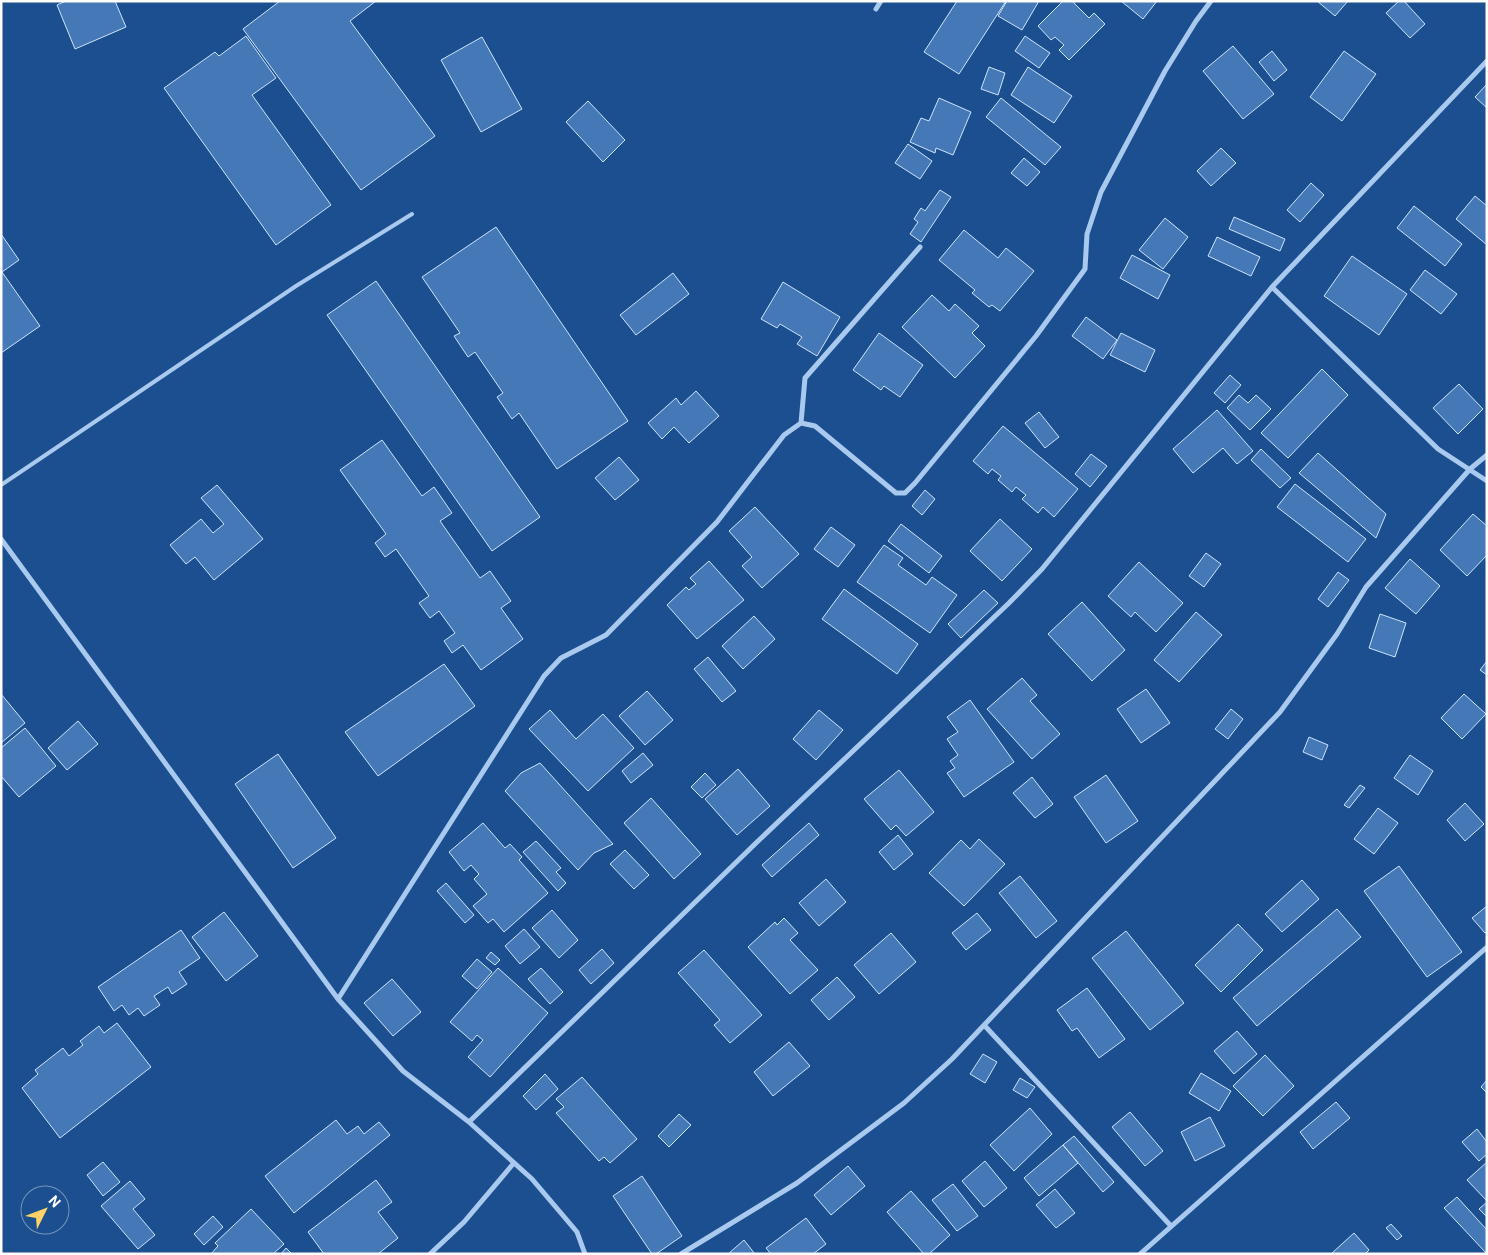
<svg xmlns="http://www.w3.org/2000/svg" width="1488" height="1255" font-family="Roboto,sans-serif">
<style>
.building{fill:#4478b7;stroke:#cfe3fa}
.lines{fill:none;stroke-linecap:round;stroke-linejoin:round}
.lane{stroke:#a9c9ee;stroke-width:4}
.street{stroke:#a9c9ee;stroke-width:5}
</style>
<rect width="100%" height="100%" fill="#1b4f8f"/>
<!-- building -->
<path class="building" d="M66,1H115L126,27L75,49L57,5Z
M280,1H376L350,21L435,136L361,190L243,29Z
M957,1H1006L959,74L924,52Z
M1007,1H1039L1022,30L998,16Z
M1063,1H1072L1089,18L1094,13L1105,24L1069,60L1059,50L1064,45L1055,37L1051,40L1038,26Z
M1121,1H1157L1143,19Z
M1317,1H1348L1335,16Z
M1399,1H1404L1425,24L1410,38L1386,13Z
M246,36L276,78L252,95L331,205L276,245L164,88L215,52L219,56Z
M1025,36L1050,53L1039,68L1015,51Z
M482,37L522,109L481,132L441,60Z
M1233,46L1274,94L1243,119L1203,71Z
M1272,51L1287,70L1274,81L1259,62Z
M1344,51L1376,74L1342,121L1310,97Z
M989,67L1005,73L998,95L981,89Z
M1028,67L1072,96L1054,123L1011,95Z
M1487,84V108L1475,97Z
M939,98L971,112L953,155L936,148L935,153L910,142L921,118L929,121Z
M1001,98L1061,147L1045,165L986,117Z
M588,101L625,140L603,162L566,122Z
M908,144L932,161L920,179L895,163Z
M1221,148L1236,163L1211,186L1197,171Z
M1024,158L1040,172L1027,186L1011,173Z
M1311,183L1324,195L1300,222L1287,210Z
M940,190L951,197L921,242L910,234L918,222L914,219L921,208L925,211Z
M1475,196L1487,206V245L1456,219Z
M1414,206L1462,244L1445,266L1397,228Z
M1234,217L1285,239L1280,251L1229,229Z
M1165,218L1188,237L1163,269L1139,250Z
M496,227L628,421L557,469L519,413L512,419L497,397L503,393L475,352L468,357L454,336L460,333L422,277Z
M964,230L998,258L1006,248L1034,271L1000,311L992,305L989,307L972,293L975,290L939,260Z
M1,234L19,260L2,272L40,326L1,353Z
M1217,237L1260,257L1251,276L1208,256Z
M1132,255L1170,275L1158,299L1120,278Z
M1352,256L1407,294L1379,335L1324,296Z
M1425,270L1457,294L1441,314L1410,290Z
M673,273L689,294L636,335L620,315Z
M376,281L540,517L492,551L327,315Z
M783,282L840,317L817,356L797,344L802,337L780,324L777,328L761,319Z
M932,295L949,311L955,304L979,326L972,333L985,346L955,378L902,327Z
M1086,317L1117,340L1103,359L1072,336Z
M879,333L923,365L900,397L884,386L881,390L853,370Z
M1121,333L1155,350L1145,372L1110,355Z
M1322,369L1348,395L1288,458L1261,433Z
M1230,375L1241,385L1225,403L1214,393Z
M1459,384L1483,409L1458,434L1433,408Z
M696,391L719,416L689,443L674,427L662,439L648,423L676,398L681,405Z
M1239,395L1248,403L1256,395L1271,409L1250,430L1227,408Z
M1217,410L1253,451L1237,464L1223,448L1193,473L1173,449Z
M1039,412L1059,437L1045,448L1025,423Z
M1003,426L1078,489L1054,517L1043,507L1038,513L1022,499L1026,495L1016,487L1012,492L998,480L1001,476L992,469L988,474L973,461Z
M382,440L422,496L434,487L452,513L440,521L480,578L490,571L511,601L501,608L523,639L481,670L463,645L452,653L444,641L455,633L439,611L430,618L419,603L429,596L396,549L385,557L375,543L386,534L340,470Z
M1261,449L1291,478L1280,488L1251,460Z
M1318,453L1386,514L1376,538L1299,473Z
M1091,454L1107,466L1090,487L1075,474Z
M619,457L639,480L615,500L595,478Z
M1295,484L1366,539L1348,562L1277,507Z
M217,485L263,539L214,580L195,557L186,564L170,545L201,519L213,533L224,524L201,498Z
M925,490L935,499L922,515L912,506Z
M755,507L799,554L762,588L742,566L752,557L729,531Z
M1473,514L1487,526V555L1467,576L1440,550Z
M1000,519L1032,549L1002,581L970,551Z
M901,524L942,556L929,573L888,541Z
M831,527L855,545L838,567L814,549Z
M884,545L903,558L898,565L926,585L932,577L957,595L930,633L857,582Z
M1206,553L1221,564L1204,587L1189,576Z
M1410,559L1440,586L1416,614L1385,588Z
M709,561L744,600L697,639L667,605L686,587L689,590L696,584L690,578Z
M1139,562L1183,603L1156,632L1135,612L1131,617L1108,596Z
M1338,572L1349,580L1328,607L1318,599Z
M844,589L918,644L897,674L822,619Z
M984,590L998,603L961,638L948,624Z
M1082,602L1125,650L1092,681L1048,634Z
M1196,612L1222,635L1179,682L1154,660Z
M1380,614L1406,623L1395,657L1369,648Z
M754,616L775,639L743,669L722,646Z
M708,657L736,691L722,702L694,669Z
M1487,661V675L1480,670Z
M444,664L475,706L378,776L345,732Z
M1022,678L1037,695L1030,701L1060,734L1032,759L987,709Z
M1146,689L1170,723L1141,743L1117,709Z
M647,691L673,720L645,745L619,716Z
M1,694L25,723L1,743Z
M1464,694L1486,714L1462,739L1441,718Z
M970,700L1014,762L964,797L947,773L955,768L950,761L958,755L947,739L958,732L947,717Z
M1231,709L1243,719L1228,739L1215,729Z
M550,710L576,739L603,714L634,748L588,791L529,729Z
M819,710L843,730L816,760L793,739Z
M78,721L98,744L67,770L48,748Z
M25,728L56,766L19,797L1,776V748Z
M1309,737L1328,745L1322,760L1303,752Z
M643,753L653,765L631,783L622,771Z
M278,754L336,838L293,868L235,784Z
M1410,755L1433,771L1418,795L1394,778Z
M540,763L613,844L594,853L578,870L505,791L521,773Z
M738,769L770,806L737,835L705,799Z
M899,770L934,812L906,836L896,825L891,830L864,799Z
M705,773L716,785L702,798L691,787Z
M1106,775L1138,821L1106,843L1074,797Z
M1032,777L1053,804L1035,818L1013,793Z
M1360,785L1365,788L1349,808L1344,805Z
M651,798L701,854L674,879L624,823Z
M1465,803L1484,824L1465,841L1447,820Z
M1378,808L1398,823L1374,854L1354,839Z
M483,823L505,848L510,844L522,857L519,860L548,893L504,932L493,919L488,923L473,906L487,894L474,879L479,874L471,865L464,871L449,852Z
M809,823L819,835L772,877L762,865Z
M898,835L913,854L894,870L879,852Z
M979,839L1005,864L964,906L929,873L961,840L970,849Z
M536,841L561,868L556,872L566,883L558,891L523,852Z
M625,850L649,875L634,889L610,864Z
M1399,866L1462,952L1427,977L1364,891Z
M1020,876L1057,921L1036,938L999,893Z
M826,879L846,902L819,926L799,903Z
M1302,880L1319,899L1282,932L1265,914Z
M446,883L474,915L465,923L437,891Z
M1487,906V931L1485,933L1472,918Z
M1337,909L1361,937L1257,1026L1233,998Z
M552,910L578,940L559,958L532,928Z
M224,912L258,956L226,981L192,937Z
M977,913L991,930L966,950L952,933Z
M784,918L798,933L790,940L818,970L790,994L748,947L775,922L777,925Z
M1238,924L1263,950L1221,992L1195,965Z
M524,929L540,947L520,964L505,946Z
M181,930L200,958L179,972L187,984L172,994L168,987L154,996L160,1005L144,1016L138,1008L129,1015L122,1005L114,1011L98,987Z
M1126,931L1184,1003L1150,1030L1092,958Z
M891,933L916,962L879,994L854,965Z
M602,949L614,963L591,984L579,970Z
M704,950L762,1015L730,1043L714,1025L720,1020L678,973Z
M491,952L500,960L495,965L486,958Z
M477,959L492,972L477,989L462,976Z
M498,968L548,1013L490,1077L468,1057L483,1040L477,1035L472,1041L450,1022Z
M541,968L563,992L550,1004L528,979Z
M837,977L855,997L829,1020L811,1000Z
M392,979L421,1012L393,1036L364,1003Z
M1087,988L1125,1039L1099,1058L1077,1028L1072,1031L1057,1010Z
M117,1023L151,1067L60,1138L22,1088L38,1074L35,1070L63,1048L69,1056L83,1045L80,1041L99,1026L104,1033Z
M1237,1031L1257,1054L1234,1074L1214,1051Z
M789,1042L810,1066L773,1096L754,1072Z
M983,1054L997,1062L985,1083L970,1074Z
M1265,1055L1294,1086L1263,1116L1233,1086Z
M1201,1073L1231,1091L1219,1111L1189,1093Z
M545,1074L558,1089L536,1110L523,1096Z
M582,1077L637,1139L610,1163L604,1157L599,1161L556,1113L564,1107L556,1099Z
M1020,1078L1035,1087L1027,1098L1013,1090Z
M1487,1080V1093L1481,1087Z
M1336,1102L1350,1118L1313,1149L1300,1132Z
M1030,1108L1052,1134L1014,1171L990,1145Z
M1130,1112L1163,1151L1145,1166L1112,1127Z
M679,1114L691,1125L669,1147L658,1136Z
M1210,1117L1225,1146L1195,1161L1181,1132Z
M336,1120L347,1134L358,1126L364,1134L379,1122L390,1135L294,1213L265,1176Z
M1477,1129L1487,1142V1154L1479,1161L1462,1142Z
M1074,1136L1114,1182L1103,1192L1063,1145Z
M1063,1145L1078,1163L1039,1196L1024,1178Z
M985,1161L1007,1188L984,1207L962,1181Z
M103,1162L120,1182L103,1196L87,1175Z
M1487,1162V1201L1467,1180Z
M848,1166L865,1186L831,1215L814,1195Z
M642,1176L682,1236L656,1254H652L613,1196Z
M376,1180L392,1202L378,1212L398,1238L378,1254H324L308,1232Z
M130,1181L145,1199L133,1209L155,1235L138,1249L101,1206Z
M953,1184L978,1216L957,1231L932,1200Z
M1055,1189L1075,1213L1056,1228L1036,1205Z
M911,1191L950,1235L929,1254H924L887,1212Z
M1457,1197L1487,1230V1254L1444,1208Z
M1487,1202V1217L1479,1209Z
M251,1209L284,1244L273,1254H211L218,1246L215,1243Z
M213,1216L223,1227L204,1245L194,1234Z
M806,1218L826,1244L813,1254H771L766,1248Z
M1391,1224L1402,1236L1397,1240L1386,1228Z
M1354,1233L1369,1250L1365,1254H1331Z
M744,1240L755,1254H728Z
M286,1248L292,1254H281Z"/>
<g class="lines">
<!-- lane -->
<path class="lane" d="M1,485L296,286L412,214"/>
<!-- street -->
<path class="street" d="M876,9L881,1
M1272,287L1438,449L1487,481
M801,423L805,378L920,247
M1,539L338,999L403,1071L469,1122L532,1179L577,1232L585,1254
M338,999L544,676L561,658L606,635L717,522L784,435L801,423L815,426L896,493H905L915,483L1036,336L1085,269L1087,234L1101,192L1165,71L1196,21L1211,1
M984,1025L1171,1226
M469,1122L756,843L1009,603L1042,569L1272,287L1487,61
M430,1254L464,1222L513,1164
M681,1254L797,1183L904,1103L952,1059L1280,712L1337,634L1366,587L1470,469L1487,455
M1140,1254L1487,947"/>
</g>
<!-- border -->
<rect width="1488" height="1255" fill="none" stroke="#ffffff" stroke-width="5"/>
<!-- north arrow -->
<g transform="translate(45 1210) rotate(48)"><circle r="24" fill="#1b4f8f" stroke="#7695bc"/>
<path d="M0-4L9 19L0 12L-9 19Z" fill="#ffd166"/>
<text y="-8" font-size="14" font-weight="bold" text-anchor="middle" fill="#ffffff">N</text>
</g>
</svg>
